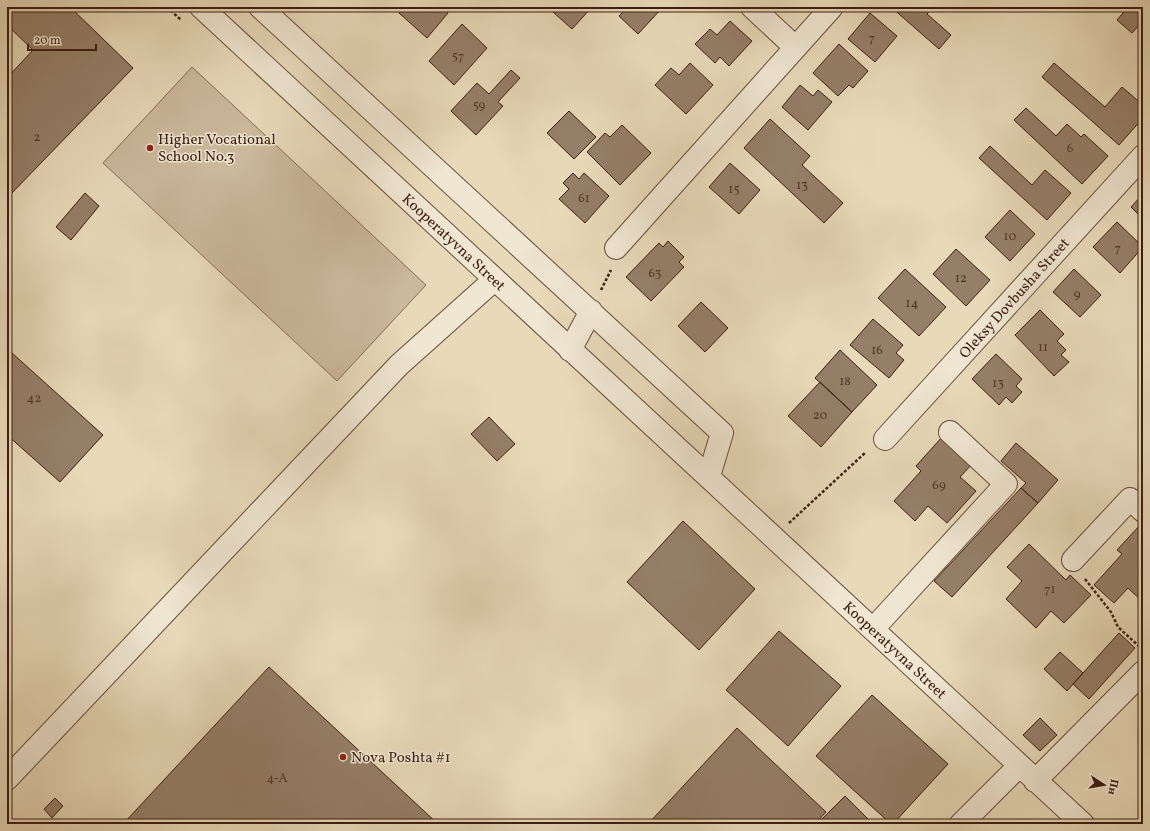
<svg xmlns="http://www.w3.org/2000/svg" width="1150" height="831" font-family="Vollkorn,serif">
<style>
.grass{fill:#cbb99c;stroke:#846c56}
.building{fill:#957f68;stroke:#3c1e11}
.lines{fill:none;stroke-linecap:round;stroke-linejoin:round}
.minor-casing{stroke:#674d3b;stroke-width:24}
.path{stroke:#3c1e11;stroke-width:2.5;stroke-dasharray:3 2;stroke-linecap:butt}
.minor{stroke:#f0e6d2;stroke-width:22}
.poi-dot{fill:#8f2418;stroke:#f0e6d2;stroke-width:1.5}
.labels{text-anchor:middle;stroke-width:3;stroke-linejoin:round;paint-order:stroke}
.number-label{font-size:13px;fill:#523627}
.poi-label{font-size:15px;fill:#3c1e11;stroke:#f0e6d2;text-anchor:start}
.street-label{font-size:15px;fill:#3c1e11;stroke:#f0e6d2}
</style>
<rect width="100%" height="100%" fill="#e8d9b9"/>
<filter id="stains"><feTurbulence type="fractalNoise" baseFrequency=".005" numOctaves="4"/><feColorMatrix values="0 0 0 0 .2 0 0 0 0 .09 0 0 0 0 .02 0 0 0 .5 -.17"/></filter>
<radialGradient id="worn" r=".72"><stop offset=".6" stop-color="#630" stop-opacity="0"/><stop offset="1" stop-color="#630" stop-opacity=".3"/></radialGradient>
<!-- grass -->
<path class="grass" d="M192,67L426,285L337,381L103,163Z"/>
<!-- building -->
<path class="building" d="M7,7H70L133,68L9,196L7,195V78L33,50L7,25Z
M404,7H442L448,13L427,38L399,13Z
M558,7H592L572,29L553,12Z
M628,7H663L638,34L619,16Z
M891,7H933L927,14L951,35L939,49Z
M1128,7H1143V21L1132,33L1117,20Z
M870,13L897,36L875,62L848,39Z
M730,21L752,41L729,66L720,57L715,63L695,44L710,29L717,35Z
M462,24L487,48L454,85L429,61Z
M839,44L868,71L853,88L849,85L838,96L813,73Z
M690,63L713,85L686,114L655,85L671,68L679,75Z
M1054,63L1105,107L1122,87L1143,105V118L1119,145L1042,77Z
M511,70L520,78L498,102L503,106L476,135L451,111L477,83L489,94Z
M800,85L813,96L818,90L832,102L808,130L782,107Z
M1026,108L1056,136L1067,124L1081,137L1084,134L1108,156L1082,184L1014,120Z
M569,111L596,137L574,159L547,133Z
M770,119L810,156L802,165L843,203L824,223L744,148Z
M622,125L651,153L620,185L587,152L605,133L610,137Z
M990,146L1032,185L1045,170L1071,193L1047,220L979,158Z
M730,163L760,190L739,214L709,187Z
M573,173L579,179L584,173L609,196L585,223L559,199L569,189L563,183Z
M85,193L99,206L71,240L56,227Z
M1143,194V219L1131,207Z
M1010,210L1035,234L1010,261L985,237Z
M1117,222L1143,247L1120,273L1093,247Z
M668,241L684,257L679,262L684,267L651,301L626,277L659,243L663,247Z
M956,249L990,280L966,306L933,274Z
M905,269L946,307L919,336L878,298Z
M1074,269L1101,295L1080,317L1053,292Z
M701,302L728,328L705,352L678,326Z
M1040,310L1064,334L1057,341L1066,350L1061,355L1069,362L1054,376L1015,335Z
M873,319L903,345L896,353L904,360L889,378L850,345Z
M840,350L877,385L852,412L815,378Z
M12,353L103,435L60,482L7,435V359Z
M996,354L1022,379L1016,386L1022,392L1012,403L1006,397L999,405L972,379Z
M820,382L852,412L821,447L788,416Z
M489,417L515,444L497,461L471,434Z
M943,436L973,463L960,477L976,491L947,523L928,506L915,521L894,501L921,471L916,466Z
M1016,443L1058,480L1038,503L1021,488L1026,483L1001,461Z
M1021,488L1038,503L952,597L934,581Z
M683,521L755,589L699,650L627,582Z
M1141,524L1143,526V602L1128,588L1114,603L1094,585L1122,554L1117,550Z
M1029,544L1066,580L1070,575L1091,595L1064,623L1051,611L1036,628L1006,599L1022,581L1007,567Z
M779,631L841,686L788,746L726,690Z
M1119,633L1135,648L1089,699L1073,684Z
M1060,652L1083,673L1067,691L1044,669Z
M269,667L438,824H123Z
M872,695L948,764L893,824H891L816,756Z
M1040,718L1057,735L1040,751L1023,735Z
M737,728L826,812L815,824H648Z
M845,796L873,824H828L822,819Z
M55,798L63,806L52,818L44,809Z"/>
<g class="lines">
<defs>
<path id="minor" d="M201,7L1083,824
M260,7L722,433L709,476
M752,7L795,47
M616,248L832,7
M570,350L591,311
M885,439L1143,156
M1073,560L1130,499L1143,511
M873,629L1006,484L950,432
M7,779L399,365L494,280
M1035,781L1143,672
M961,824L1019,766"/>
</defs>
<!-- minor casing -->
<use href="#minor" class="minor-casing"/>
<!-- path -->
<path class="path" d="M167,7L181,20
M601,290L611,270
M789,523L866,452
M1085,579L1111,612L1118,627L1143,650"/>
<!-- minor -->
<use href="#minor" class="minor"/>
</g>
<!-- markers -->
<g class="poi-dot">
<circle cx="150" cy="148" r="4"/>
<circle cx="343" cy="757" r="4"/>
</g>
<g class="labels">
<!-- number labels -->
<g class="number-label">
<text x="872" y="42">7</text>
<text x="458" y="60">57</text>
<text x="479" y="109">59</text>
<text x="37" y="141">2</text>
<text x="1070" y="152">6</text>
<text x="802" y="189">13</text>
<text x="734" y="193">15</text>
<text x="584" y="202">61</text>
<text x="1010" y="240">10</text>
<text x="1118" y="252">7</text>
<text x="655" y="277">63</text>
<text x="961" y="282">12</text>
<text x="1077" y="298">9</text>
<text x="912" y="307">14</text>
<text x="1043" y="351">11</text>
<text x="877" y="354">16</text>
<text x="845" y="385">18</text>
<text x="998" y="387">13</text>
<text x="34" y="402">42</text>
<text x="820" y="419">20</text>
<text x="939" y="489">69</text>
<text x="1050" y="593">71</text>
<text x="277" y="782">4-А</text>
</g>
<!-- poi labels -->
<g class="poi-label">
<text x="158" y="144">Higher Vocational<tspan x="158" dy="17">School No.3</tspan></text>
<text x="351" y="762">Nova Poshta #1</text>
</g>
<!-- street labels -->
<g class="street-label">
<text transform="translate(454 242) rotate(43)" y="5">Kooperatyvna Street</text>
<text transform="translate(1014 298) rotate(-48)" y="5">Oleksy Dovbusha Street</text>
<text transform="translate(895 650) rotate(43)" y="5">Kooperatyvna Street</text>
</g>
</g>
<!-- margin -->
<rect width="1150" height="831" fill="none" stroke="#e8d9b9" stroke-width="24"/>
<rect x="8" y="8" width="1134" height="815" fill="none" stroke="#3c1e11" stroke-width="2"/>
<rect x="12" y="12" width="1126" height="807" fill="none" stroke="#3c1e11"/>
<!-- north arrow -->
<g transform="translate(1104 785) rotate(102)" stroke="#f0e6d2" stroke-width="3" paint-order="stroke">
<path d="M0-3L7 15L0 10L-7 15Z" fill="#3c1e11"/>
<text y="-6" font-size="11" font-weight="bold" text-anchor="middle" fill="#3c1e11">Пн</text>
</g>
<!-- scale -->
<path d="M28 44v6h68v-6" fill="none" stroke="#3c1e11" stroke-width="2"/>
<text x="34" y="44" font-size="12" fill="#3c1e11" stroke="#f0e6d2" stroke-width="3" paint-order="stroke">20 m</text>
<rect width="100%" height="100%" filter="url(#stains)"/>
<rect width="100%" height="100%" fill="url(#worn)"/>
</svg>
